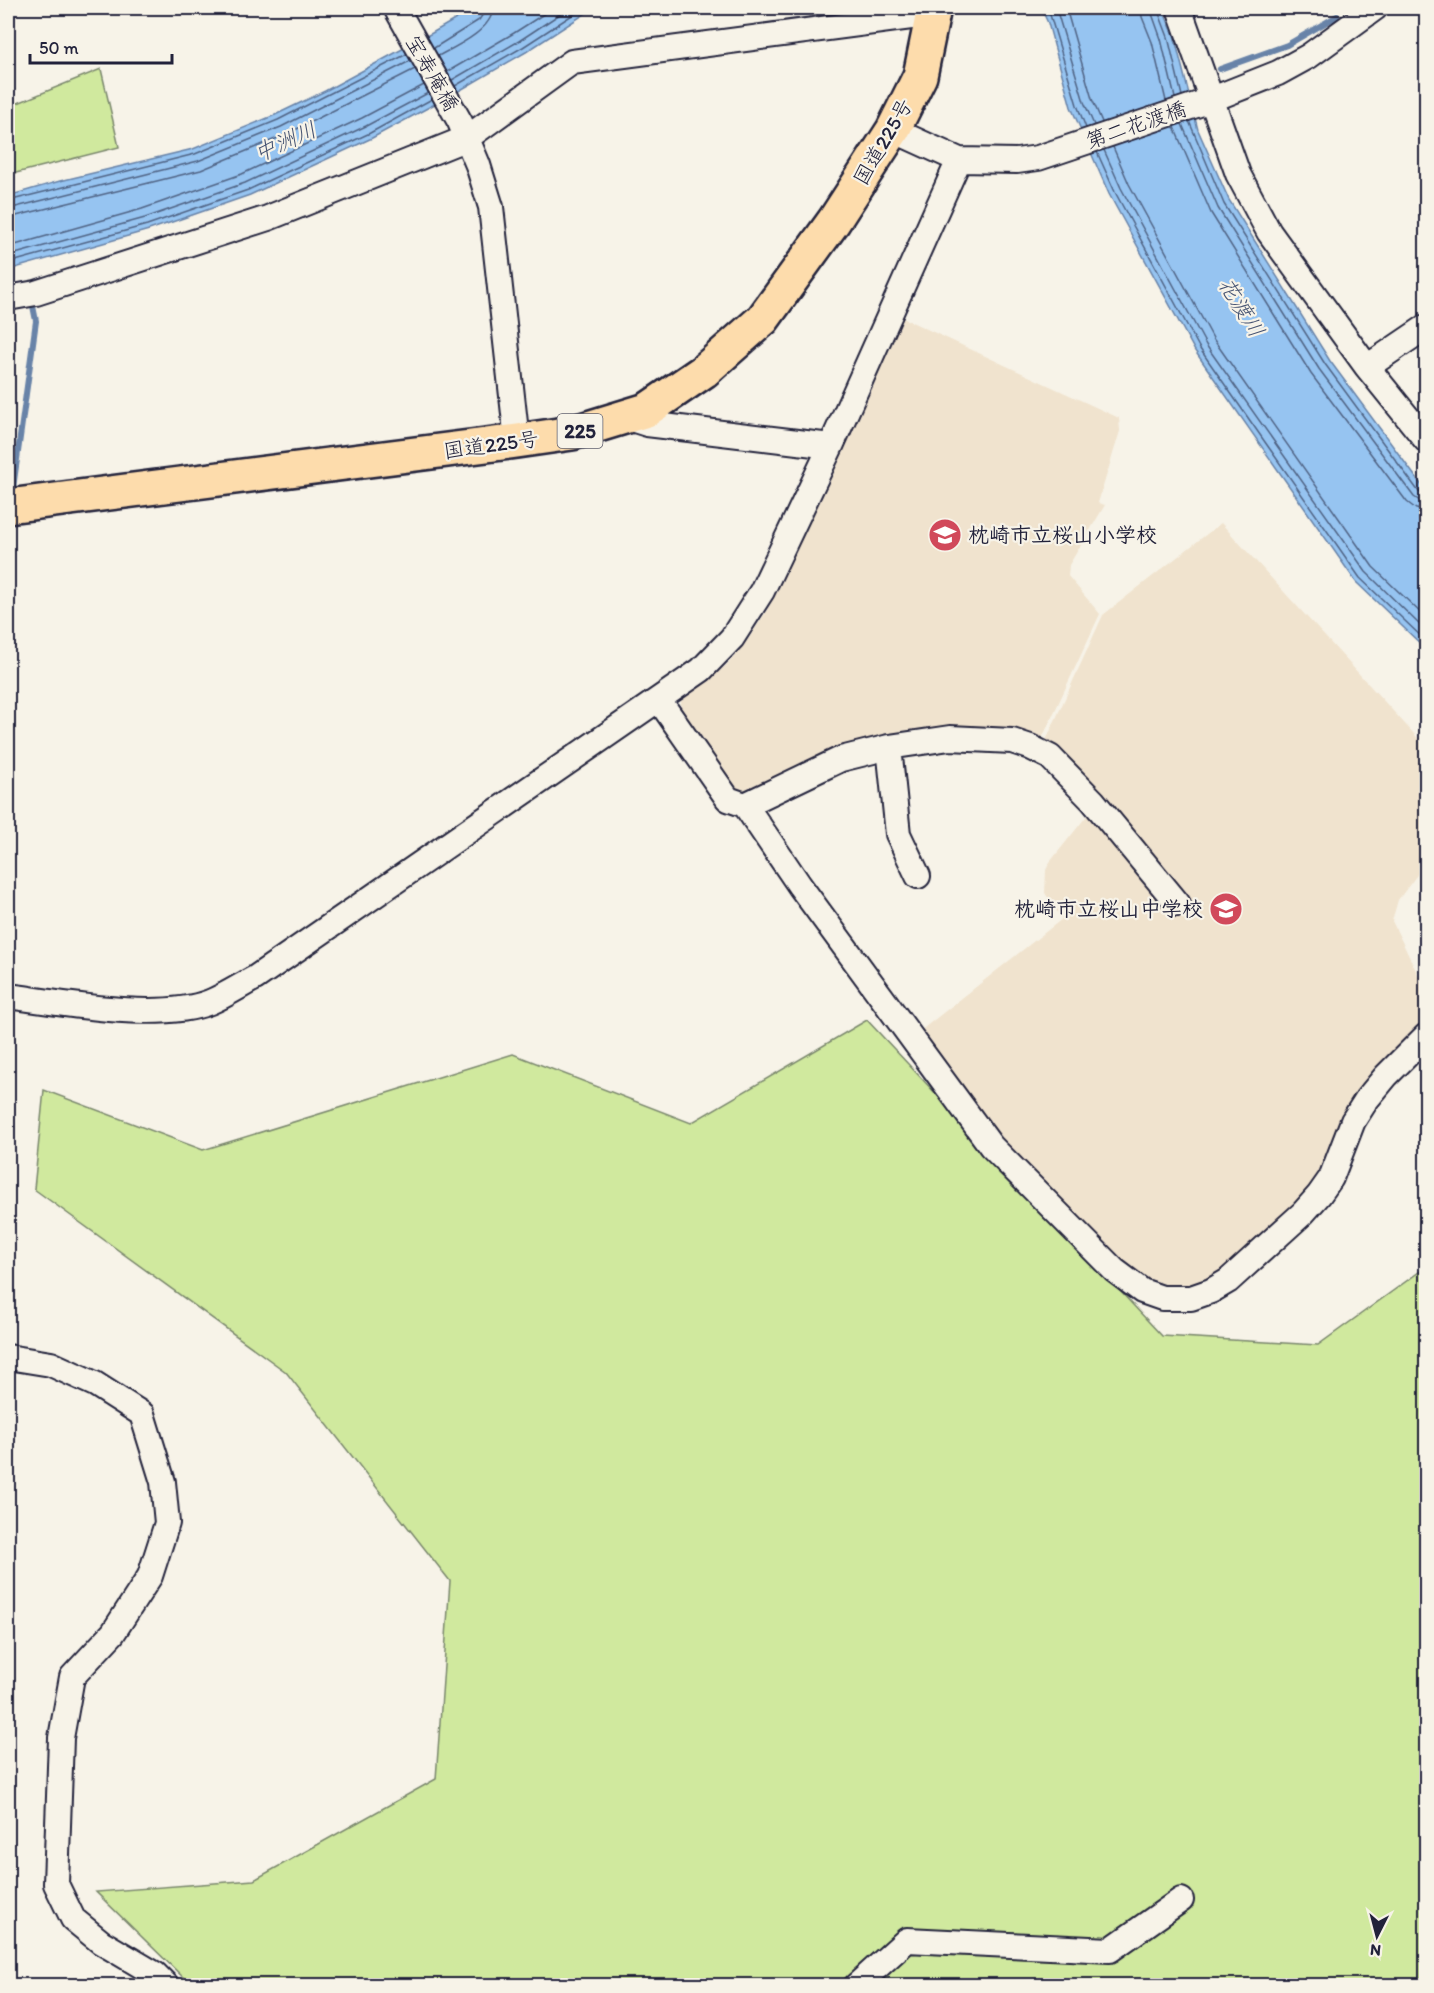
<svg xmlns="http://www.w3.org/2000/svg" width="1434" height="1993" font-family="Itim,'Klee One',sans-serif">
<style>
.built{fill:#f0e3ce}
.green{fill:#d0e99e;stroke:#79866c;stroke-width:1.5}
.water{fill:#96c4f1;stroke:#6883a8;stroke-width:1.5}
.lines{fill:none;stroke-linecap:round;stroke-linejoin:round}
.shore{stroke:#506384;stroke-width:1.5}
.stream{stroke:#6883a8;stroke-width:6}
.minor-casing{stroke:#22223b;stroke-width:28}
.highway-casing{stroke:#22223b;stroke-width:38}
.minor{stroke:#f7f3e8;stroke-width:24}
.highway{stroke:#fddcac;stroke-width:33}
.labels{text-anchor:middle;stroke-width:4.5;stroke-linejoin:round;paint-order:stroke}
.shield{fill:#f7f3e8;stroke:#62616f;stroke-width:1.5}
.shield-label{font-size:20px;font-weight:bold;fill:#22223b}
.street-label{font-size:21px;fill:#22223b;stroke:#f7f3e8}
.poi-label{font-size:21px;font-weight:bold;fill:#22223b;stroke:#f7f3e8;text-anchor:start}
.water-label{font-size:22px;font-style:italic;fill:#455372;stroke:#f7f3e8}
</style>
<rect width="100%" height="100%" fill="#f7f3e8"/>
<filter id="ink" filterUnits="userSpaceOnUse"><feTurbulence type="fractalNoise" baseFrequency=".0167" numOctaves="2"/><feDisplacementMap in="SourceGraphic" scale="12" xChannelSelector="R" yChannelSelector="G"/><feConvolveMatrix kernelMatrix="1 2 1 2 8 2 1 2 1" color-interpolation-filters="sRGB"/></filter>
<g filter="url(#ink)">
<!-- built -->
<path class="built" d="M903,318L1119,418L1120,431L1098,503L1105,505L1069,565L1068,576L1100,614L1039,745L968,731L745,792L737,789L724,781L681,714V701L728,664L749,638L766,612L838,464Z
M1221,523L1426,747V863L1398,900L1392,921L1421,981L1426,987V1025L1308,1200L1200,1289L1147,1285L997,1145L915,1035L1062,919L1045,893L1046,870L1050,862L1101,798L1043,747L1103,615Z"/>
<!-- green -->
<path class="green" d="M101,69L119,147L8,175V107Z
M867,1020L1162,1336L1318,1345L1426,1267V1985H191L96,1892L254,1880L436,1779L450,1581L286,1372L34,1189L44,1090L203,1150L513,1054L691,1123Z"/>
<!-- water -->
<path class="water" d="M475,8H594L526,52L457,92L372,138L250,195L149,230L8,270V196L60,181L193,149L275,115L325,91L432,33Z
M1041,8H1162L1174,35L1198,130L1229,200L1330,361L1426,491V649L1356,582L1195,351L1109,194L1071,107L1048,23Z"/>
<g class="lines">
<!-- shore -->
<path class="shore" d="M1048,8L1077,105L1086,128
M1056,8L1084,102L1094,125
M1066,8L1092,99L1102,122
M1141,8L1142,17L1152,42L1166,101
M1150,8L1161,39L1175,98
M1157,8L1168,37L1182,96
M434,48L479,20L483,14L484,8
M438,56C457,46 492,30 493,8
M447,72L514,33L553,8
M452,80L519,41L569,8
M455,86L523,47L583,8
M1189,121L1224,204L1325,364L1419,492L1426,494
M1182,124L1218,208L1319,369L1414,497L1420,501L1426,502
M1174,127L1211,213L1311,374L1407,502L1416,509L1426,511
M1113,147L1129,184L1214,340L1373,567L1426,618
M1104,150L1121,188L1206,345L1366,572L1426,631
M1097,152L1115,192L1200,349L1360,578L1426,641
M8,201L195,154L278,120L407,54
M8,209L198,161L281,127L410,61
M8,218L201,170L285,135L415,69
M8,247L142,209L242,174L362,118L424,85
M8,256L145,218L245,183L366,126L428,93
M8,263L147,225L248,190L370,133L432,99"/>
<!-- stream -->
<path class="stream" d="M1220,69L1287,45L1337,16
M13,488L36,321L33,306"/>
<defs>
<path id="minor" d="M396,8L460,122L478,165L491,207L517,441
M1179,8L1238,174L1269,232L1367,367L1426,440
M893,130L959,160L1017,161L1038,158L1205,102L1278,73L1309,56L1375,8
M8,298L36,293L268,218L467,138L572,62L934,14
M1367,367L1426,327
M625,417L647,424L831,446
M659,700L728,799L745,805L800,886L991,1146L1114,1270L1142,1291L1162,1298H1191L1211,1291L1228,1281L1303,1213L1319,1195L1331,1178L1353,1121L1367,1099L1386,1076L1426,1036
M889,747L898,834L918,876
M745,805L841,759L889,747L950,738L1012,741L1030,747L1050,757L1093,801L1178,904
M8,996C62,1003 159,1022 210,1002C225,996 240,986 255,978L701,670L732,638L762,591L831,446L959,160
M8,1357L51,1364L95,1384L142,1414L163,1482L167,1523L150,1576L113,1633L72,1677L61,1738L56,1884L73,1919L101,1942L155,1974L167,1986
M856,1986L907,1940L1110,1950L1181,1900"/>
<path id="highway" d="M8,506L517,441L572,433L647,410L704,371L763,319L834,221L893,130L920,76L934,8"/>
</defs>
<!-- minor casing -->
<use href="#minor" class="minor-casing"/>
<!-- highway casing -->
<use href="#highway" class="highway-casing"/>
<!-- minor -->
<use href="#minor" class="minor"/>
<!-- highway -->
<use href="#highway" class="highway"/>
</g>
</g>
<!-- icons -->
<defs>
<symbol id="school-disc" viewBox="-11 -11 22 22"><circle r="9.5" fill="#d1495b" stroke="#f7f3e8"/><path d="M0-5L7-2L0 1L-7-2ZM-4 1L0 2.5L4 1V4Q0 6-4 4Z" fill="#fff"/></symbol>
</defs>
<g fill-rule="evenodd">
<use href="#school-disc" x="926" y="516" width="38" height="38"/>
<use href="#school-disc" x="1207" y="890" width="38" height="38"/>
</g>
<g class="labels">
<!-- shield labels -->
<rect class="shield" x="557.5" y="414" width="45" height="34" rx="4.5"/>
<g class="shield-label">
<text x="580" y="438">225</text>
</g>
<!-- street labels -->
<g class="street-label">
<text transform="translate(432 73) rotate(60)" y="7">宝寿庵橋</text>
<text transform="translate(1136 125) rotate(-19)" y="7">第二花渡橋</text>
<text transform="translate(883 142) rotate(-60)" y="7">国道225号</text>
<text transform="translate(491 445) rotate(-8)" y="7">国道225号</text>
</g>
<!-- poi labels -->
<g class="poi-label">
<text x="968" y="542">枕崎市立桜山小学校</text>
<text x="1203" y="916" text-anchor="end">枕崎市立桜山中学校</text>
</g>
<!-- water labels -->
<g class="water-label">
<text transform="translate(285 141) rotate(-24)" y="8">中洲川</text>
<text transform="translate(1242 307) rotate(58)" y="8">花渡川</text>
</g>
</g>
<!-- margin -->
<rect width="1434" height="1993" fill="none" stroke="#f7f3e8" stroke-width="30"/>
<rect x="15" y="15" width="1404" height="1963" fill="none" stroke="#22223b" stroke-width="2" filter="url(#ink)"/>
<!-- north arrow -->
<g transform="translate(1377 1936) rotate(186)" stroke="#f7f3e8" stroke-width="4.5" paint-order="stroke">
<path d="M0-4.5L10 22L0 15L-10 22Z" fill="#22223b"/>
<text y="-9" font-size="16" font-weight="bold" text-anchor="middle" fill="#22223b">N</text>
</g>
<!-- scale -->
<path d="M30 54v9h142v-9" fill="none" stroke="#22223b" stroke-width="3"/>
<text x="39" y="54" font-size="18" fill="#22223b" stroke="#f7f3e8" stroke-width="4.5" paint-order="stroke">50 m</text>
</svg>
